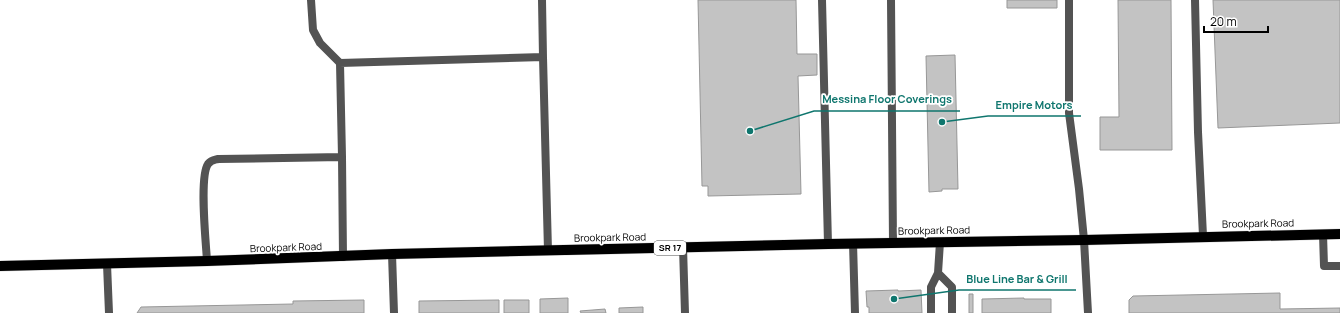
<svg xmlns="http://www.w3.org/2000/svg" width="1340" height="313" font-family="Manrope,sans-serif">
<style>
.building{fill:#c3c3c3;stroke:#979797}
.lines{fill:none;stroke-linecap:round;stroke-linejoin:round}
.primary-casing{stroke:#dbdbdb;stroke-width:11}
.service{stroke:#535353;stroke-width:8}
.minor{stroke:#535353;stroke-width:8}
.primary{stroke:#000;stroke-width:10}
.labels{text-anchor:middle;stroke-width:3.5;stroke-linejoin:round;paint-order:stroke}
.shield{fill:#fff;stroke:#4c4c4c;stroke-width:1}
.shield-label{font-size:9px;font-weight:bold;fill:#000}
.street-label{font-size:10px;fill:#000;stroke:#fff}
.leader{fill:none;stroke:#0f766e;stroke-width:1.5}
.callout-dot{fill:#0f766e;stroke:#fff;stroke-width:1.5}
.callout-label{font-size:11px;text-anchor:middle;font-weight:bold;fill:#0f766e;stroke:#fff;stroke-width:3.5;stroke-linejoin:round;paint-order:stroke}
</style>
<rect width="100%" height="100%" fill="#fff"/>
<!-- building -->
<path class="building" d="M698,0H796L797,54H817V75L798,76L801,194L708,196V186H702Z
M1007,0H1057V8H1007Z
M1118,0H1171L1172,150H1100V117H1119Z
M1213,0H1340V123L1218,128Z
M955,55L958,189H942V191L929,192L926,56Z
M898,290V291L921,290L922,313H869V307H867L866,291Z
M1280,293V309L1340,308V313H1129V300L1133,296Z
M969,294H973V313H969Z
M568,298V313H540V299Z
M1024,298V299H1051V313H982V299Z
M364,300V313H137L141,307L293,304V301Z
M499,300V313H419V301Z
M504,300H529V313H504Z
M643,307V313H619V308Z
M605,309L606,313H581L580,311Z"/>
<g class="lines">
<defs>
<path id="primary" d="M0,266L207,261L392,254L828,244L1084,240L1340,234"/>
</defs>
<!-- primary casing -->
<use href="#primary" class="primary-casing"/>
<!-- service -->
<path class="service" d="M311,0L313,30L320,43L340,63
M542,0L543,57
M822,0L828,244
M891,0L893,243
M1069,0V113L1079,189L1084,240
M1195,0L1198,132L1203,236
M342,157L340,63L543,57L548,251
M1323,234L1324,266H1340
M853,243L855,313
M207,261C206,243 199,177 208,164C211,160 214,160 218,159L342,157L343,257
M938,273L952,287V313
M931,313V287L938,273L940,242"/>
<!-- minor -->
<path class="minor" d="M1084,240L1088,313
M683,247L685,313
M392,254L394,313
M107,264L109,313"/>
<!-- primary -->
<use href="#primary" class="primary"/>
</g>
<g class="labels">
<!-- shield labels -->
<rect class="shield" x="654" y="241" width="32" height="14" rx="3"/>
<g class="shield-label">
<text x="670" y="251">SR 17</text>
</g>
<!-- street labels -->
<g class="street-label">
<text transform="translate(1258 223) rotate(-1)" y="4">Brookpark Road</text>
<text transform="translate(934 230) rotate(-1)" y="4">Brookpark Road</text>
<text transform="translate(610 237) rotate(-1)" y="4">Brookpark Road</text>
<text transform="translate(286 247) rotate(-2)" y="4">Brookpark Road</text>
</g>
</g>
<!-- callouts -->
<path class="leader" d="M750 131L814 111H960M942 122L988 116H1081M894 299L959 290H1076"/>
<g class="callout-dot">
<circle cx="750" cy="131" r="4"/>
<circle cx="942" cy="122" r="4"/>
<circle cx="894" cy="299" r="4"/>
</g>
<g class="callout-label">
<text x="887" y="103">Messina Floor Coverings</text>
<text x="1034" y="109">Empire Motors</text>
<text x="1017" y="283">Blue Line Bar &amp; Grill</text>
</g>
<!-- scale -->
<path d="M1204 26v6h64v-6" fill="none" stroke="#000000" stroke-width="2"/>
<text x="1210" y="26" font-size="12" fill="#000000" stroke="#ffffff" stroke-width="3" paint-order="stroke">20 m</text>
</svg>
